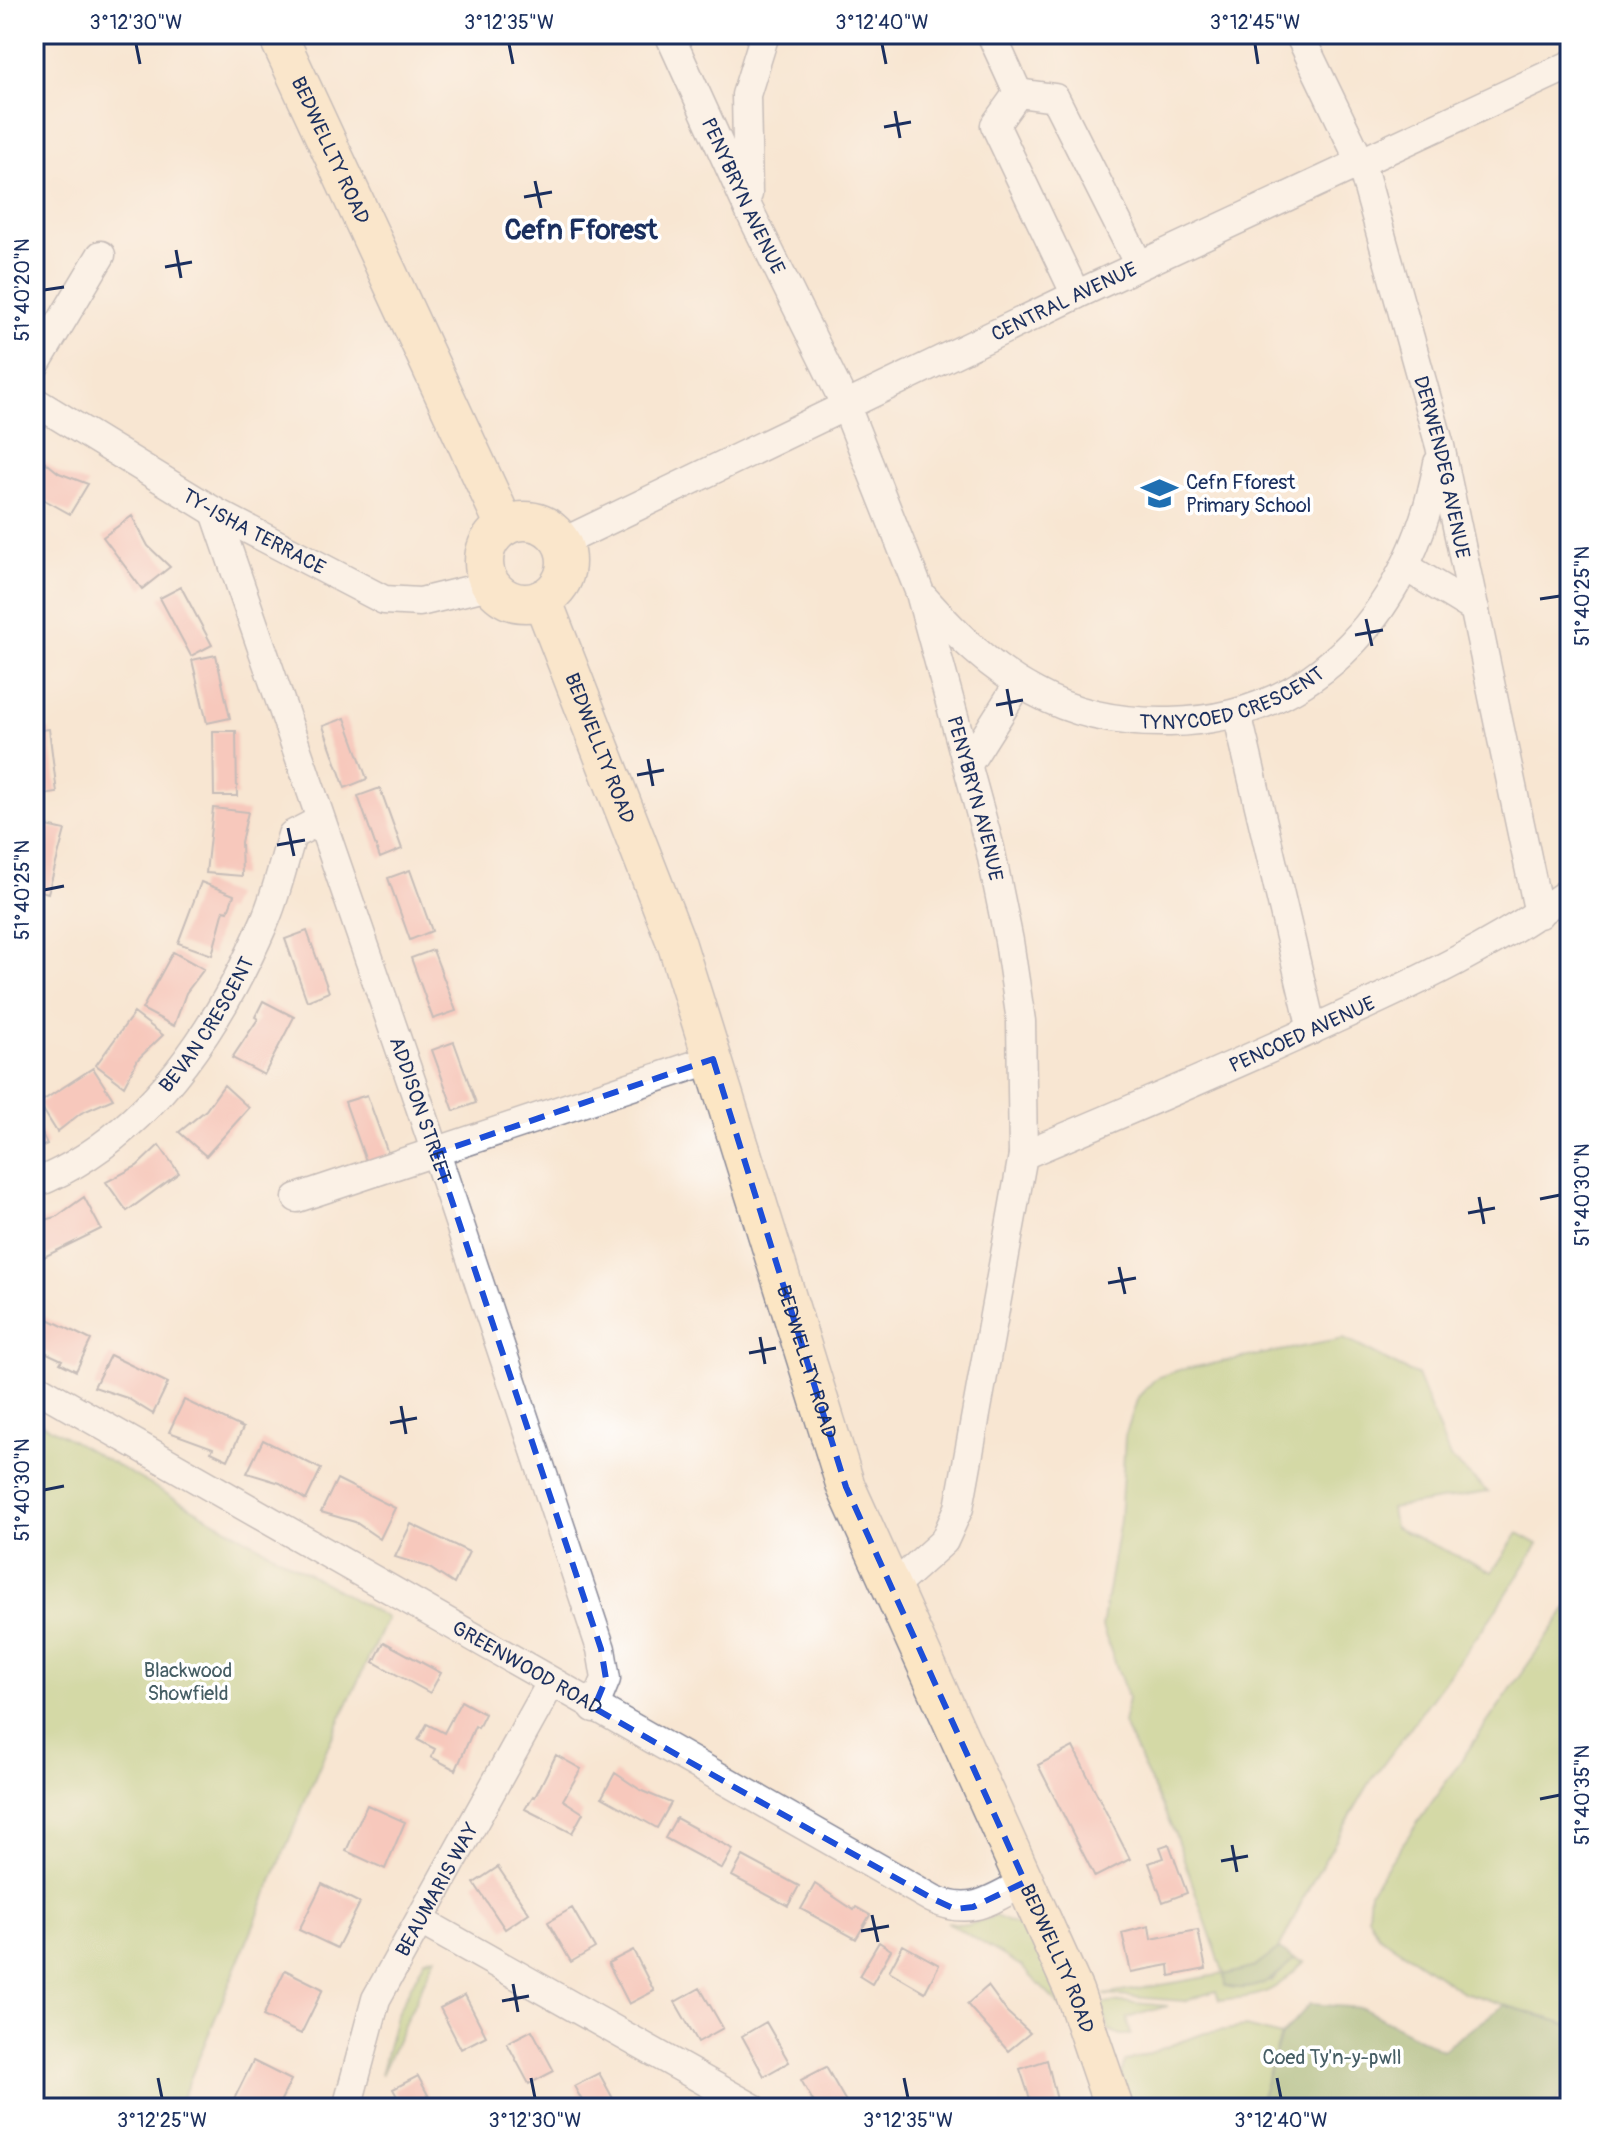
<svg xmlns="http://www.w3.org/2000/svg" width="1604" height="2142" font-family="Pangolin,sans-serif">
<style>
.green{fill:#a8c972;stroke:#627c68;stroke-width:2}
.forest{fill:#86ad64;stroke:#506e61;stroke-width:2}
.building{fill:#f6a5a3}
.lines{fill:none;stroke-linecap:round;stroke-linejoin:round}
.street-casing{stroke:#8a8a98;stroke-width:31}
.secondary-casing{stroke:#8a8a98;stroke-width:41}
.street{stroke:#fff;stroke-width:28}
.secondary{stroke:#fce6c4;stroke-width:38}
.marked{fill:none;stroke:#1d4ed8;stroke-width:6;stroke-dasharray:16 10;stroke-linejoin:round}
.ticks{fill:none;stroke:#1b2f5e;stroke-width:3}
.labels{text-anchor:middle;stroke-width:7;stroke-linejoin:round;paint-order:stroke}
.street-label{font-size:20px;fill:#1b2f5e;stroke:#fff}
.poi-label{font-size:20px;fill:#1b2f5e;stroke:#fff;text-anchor:start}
.park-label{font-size:20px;fill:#455d64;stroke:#fff}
.district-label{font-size:28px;font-weight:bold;fill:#1b2f5e;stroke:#fff}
.neatline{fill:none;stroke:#1b2f5e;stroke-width:3}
.ticks-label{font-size:20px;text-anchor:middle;fill:#1b2f5e}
</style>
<rect width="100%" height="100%" fill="#fff"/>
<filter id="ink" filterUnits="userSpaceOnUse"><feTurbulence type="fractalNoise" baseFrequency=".0125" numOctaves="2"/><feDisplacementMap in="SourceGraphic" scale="16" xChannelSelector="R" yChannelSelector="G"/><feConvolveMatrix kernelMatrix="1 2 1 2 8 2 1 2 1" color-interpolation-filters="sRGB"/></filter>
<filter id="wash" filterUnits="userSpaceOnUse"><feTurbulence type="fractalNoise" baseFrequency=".006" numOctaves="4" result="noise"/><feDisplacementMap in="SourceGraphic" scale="32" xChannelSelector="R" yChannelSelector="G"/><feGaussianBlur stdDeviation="1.8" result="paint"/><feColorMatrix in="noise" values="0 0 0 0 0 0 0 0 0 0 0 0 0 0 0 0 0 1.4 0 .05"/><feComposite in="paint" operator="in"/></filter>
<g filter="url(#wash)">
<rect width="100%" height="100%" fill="#f8e6d2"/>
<!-- green -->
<path class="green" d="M1343,1339C1369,1349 1391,1365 1417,1375L1450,1458L1488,1492L1391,1508L1394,1527L1492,1572L1518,1533L1538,1544L1497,1609L1369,1784L1308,1889L1279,1949L1255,1967L1224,1975L1271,1981L1295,1959L1304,1962C1270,1995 1266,1995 1219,2000L1216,1991L1184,2001L1104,1995L1224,1974L1175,1834L1123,1723L1128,1698L1102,1627L1120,1520L1125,1436L1138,1397L1156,1378L1179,1370Z
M34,1419L387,1618L328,1746L178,2108H34Z
M1570,1604V2025L1463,1992L1378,1935L1368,1916L1370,1891Z
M995,1916L1024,1928L1032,1937L1064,2010L1021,1966L947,1922L968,1925Z
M436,1956L381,2075L396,2015L425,1959Z
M1124,2002L1167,2006L1127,2018L1131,2035H1120L1109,2030L1101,2004Z
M1245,2027L1281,2036L1257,2108H1129L1121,2075L1125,2062L1205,2033Z"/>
<!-- forest -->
<path class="forest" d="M1279,1949L1295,1959C1274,1979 1255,1994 1225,1986L1224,1975L1255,1967Z
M1310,2004L1362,2008L1442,2050L1504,2005L1570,2025V2081L1553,2108H1257L1281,2036Z"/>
<g id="blocks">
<!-- building -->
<path class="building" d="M34,453L59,473L88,484L70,514L34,494Z
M132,516L148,546L170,567L142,589L103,537Z
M181,587L212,645L191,656L160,598Z
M216,655L230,718L207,723L192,660Z
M345,718L367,779L345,788L323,726Z
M49,729L57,793L34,796V731Z
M213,731H236L237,796H214Z
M380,788L402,849L380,858L358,796Z
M213,808L248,812L241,842L242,876L206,873Z
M34,823L65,830L48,893L34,889Z
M410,870L432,931L410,940L388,878Z
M201,882L234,895L228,911L224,910L212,955L178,943Z
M307,931L329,992L307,1001L285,939Z
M433,950L456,1011L433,1019L411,958Z
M173,952L204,969L186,993L174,1026L142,1009Z
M263,1001L294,1017L264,1075L232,1058L258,1019L255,1017Z
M134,1013L163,1035L138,1059L124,1086L96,1065Z
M454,1042L476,1103L454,1111L432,1050Z
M93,1068L113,1099L81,1113L57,1132L39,1103Z
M224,1085L249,1108L206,1156L179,1132L206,1110Z
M367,1095L389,1156L367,1164L345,1102Z
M34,1117L47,1144L34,1151Z
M159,1145L179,1173L127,1211L106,1182L137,1166Z
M84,1197L101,1229L42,1258L34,1242V1223L56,1217Z
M34,1312L91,1340L76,1371L60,1363L62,1360L34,1347Z
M110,1355L168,1383L153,1414L127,1398L94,1387Z
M184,1400L243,1428L228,1460L211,1452L213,1448L169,1432Z
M263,1440L321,1469L306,1500L280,1483L247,1473Z
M337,1479L395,1508L380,1539L355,1522L321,1512Z
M411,1524L469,1552L454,1584L428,1567L395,1557Z
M384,1642L441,1673L430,1693L374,1662Z
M461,1701L485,1714L478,1728L475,1726L456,1770L431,1757L435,1749L418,1740L427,1724L444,1733Z
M1073,1747L1130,1859L1095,1877L1038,1765Z
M556,1755L581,1769L563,1800L583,1813L572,1833L525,1809L533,1796L535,1797Z
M615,1773L642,1791L671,1803L657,1828L602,1797Z
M367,1805L405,1822L385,1869L346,1851Z
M676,1818L733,1849L722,1869L665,1838Z
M1169,1844L1187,1893L1163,1902L1149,1863L1164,1858L1160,1847Z
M743,1856L799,1886L788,1906L732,1876Z
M498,1867L529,1913L505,1929L474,1883Z
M322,1884L360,1903L337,1948L299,1930Z
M815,1884L854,1910L856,1907L870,1915L856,1939L801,1909Z
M572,1908L595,1948L571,1962L548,1922Z
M1149,1926L1151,1939L1198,1930L1206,1969L1170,1976L1169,1965L1131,1972L1122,1933Z
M879,1942L891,1950L872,1984L859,1976Z
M903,1945L939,1965L925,1992L889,1971Z
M633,1950L654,1991L629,2004L608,1963Z
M285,1970L323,1989L301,2034L263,2016Z
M988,1986L1007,2012L1030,2033L1008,2051L967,2004Z
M700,1988L723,2028L698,2042L675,2002Z
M465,1995L486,2036L461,2049L440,2008Z
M766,2022L789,2062L764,2076L742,2036Z
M532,2030L554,2071L529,2084L507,2043Z
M1047,2060L1059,2108H1033L1020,2069Z
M253,2061L291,2080L277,2108L230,2107Z
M826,2067L849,2107L846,2108H817L801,2080Z
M599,2073L610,2093L618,2108H586L574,2086Z
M418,2076L429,2097L435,2108H403L393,2089Z"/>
</g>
</g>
<g filter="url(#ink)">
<use href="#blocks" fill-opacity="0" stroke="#8a8a98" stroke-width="2"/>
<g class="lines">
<defs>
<g id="street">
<path id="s1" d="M669,34L749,210L845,404L920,593L990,848L1009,941L1021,1021L1023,1155L959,1508L944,1541L892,1588"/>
<path d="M991,34L1018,93"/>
<path id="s2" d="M1299,34L1361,163L1440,446L1539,914"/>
<path d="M748,194L746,95L765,34"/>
<path d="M1076,295L995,125L1018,93L1055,98L1139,265"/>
<path d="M34,367L101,255"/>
<path id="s3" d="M34,401L215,512L384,600L420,602L490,585"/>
<path id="s4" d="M215,512L436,1153L601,1649L606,1679L594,1708"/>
<path id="s5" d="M561,543L1076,295L1570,65"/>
<path d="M1406,567L1475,609"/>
<path id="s6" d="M924,598C957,635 991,669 1035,692C1076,715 1123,723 1170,722C1321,719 1413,603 1438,463"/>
<path d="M1237,713L1312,1030"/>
<path d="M968,764L1019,683"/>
<path id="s7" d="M1023,1155C1128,1111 1232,1067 1335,1019C1417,982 1497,944 1570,891"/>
<path id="s8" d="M34,1184C146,1139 218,1029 264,923C276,896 283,864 292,835L319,821"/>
<path d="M297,1198L713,1059"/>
<path id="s9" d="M34,1386L933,1899C971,1917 990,1900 1025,1882"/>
<path d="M421,1921L753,2108"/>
<path id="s10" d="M347,2108L376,1999L551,1683"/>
</g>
<g id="secondary">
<path id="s11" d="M277,34L505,526"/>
<circle cx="525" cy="562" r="41"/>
<path id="s12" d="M542,599L677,945L846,1487L1074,1991L1114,2108"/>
</g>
</defs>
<!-- street casing -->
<use href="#street" class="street-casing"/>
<!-- secondary casing -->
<use href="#secondary" class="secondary-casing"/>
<!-- street -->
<use href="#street" class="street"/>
<!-- secondary -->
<use href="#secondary" class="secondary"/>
</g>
</g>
<!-- marked area -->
<path d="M0 0H1604V2142H0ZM713,1059L846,1487L1025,1882L973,1907L955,1909L933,1899L594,1708L606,1679L601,1649L436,1153Z" fill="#f8e6d2" fill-opacity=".55" fill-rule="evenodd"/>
<path class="marked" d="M713,1059L846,1487L1025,1882L973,1907L955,1909L933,1899L594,1708L606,1679L601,1649L436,1153Z"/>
<!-- ticks -->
<path class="ticks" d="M136,44L140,64M509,44L513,64M882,44L886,64M1255,44L1258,64M895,111L900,138M884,127L911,122M535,181L541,208M524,197L552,192M176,250L181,278M165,267L192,262M44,290L64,287M1540,599L1560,596M1366,619L1372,646M1355,635L1383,630M1007,689L1012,716M996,705L1023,700M648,759L653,786M637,775L664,770M288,828L294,856M277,845L305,840M44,890L64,886M1479,1197L1484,1224M1540,1199L1560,1195M1468,1213L1495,1208M1119,1267L1125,1294M1108,1283L1136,1278M760,1337L765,1364M749,1353L776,1348M401,1406L406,1434M390,1423L417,1418M44,1490L64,1486M1540,1799L1560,1795M1232,1845L1237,1872M1221,1861L1248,1856M872,1915L878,1942M861,1931L889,1926M513,1984L518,2012M502,2001L529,1996M158,2078L162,2098M531,2078L535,2098M904,2078L908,2098M1277,2078L1281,2098"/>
<!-- icons -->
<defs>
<symbol id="school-bare" viewBox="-9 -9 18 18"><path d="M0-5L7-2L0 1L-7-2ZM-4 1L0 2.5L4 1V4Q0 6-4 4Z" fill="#1f6fb2" stroke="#fff" stroke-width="2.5" paint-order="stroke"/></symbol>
</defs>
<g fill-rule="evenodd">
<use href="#school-bare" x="1134" y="468" width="51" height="51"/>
</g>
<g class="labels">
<!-- street labels -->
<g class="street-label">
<text dy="7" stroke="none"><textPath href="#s11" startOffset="128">BEDWELLTY ROAD</textPath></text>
<text dy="7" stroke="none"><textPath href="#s1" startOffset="178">PENYBRYN AVENUE</textPath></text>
<text dy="7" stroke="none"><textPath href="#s5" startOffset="558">CENTRAL AVENUE</textPath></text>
<text dy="7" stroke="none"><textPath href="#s2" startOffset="458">DERWENDEG AVENUE</textPath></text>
<text dy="7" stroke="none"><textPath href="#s3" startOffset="256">TY-ISHA TERRACE</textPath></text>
<text dy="7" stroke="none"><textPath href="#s6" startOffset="352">TYNYCOED CRESCENT</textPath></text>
<text dy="7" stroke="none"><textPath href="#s12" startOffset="160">BEDWELLTY ROAD</textPath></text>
<text dy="7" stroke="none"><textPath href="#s1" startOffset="826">PENYBRYN AVENUE</textPath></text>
<text dy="7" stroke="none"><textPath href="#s8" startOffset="240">BEVAN CRESCENT</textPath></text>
<text dy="7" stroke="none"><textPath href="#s7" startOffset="304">PENCOED AVENUE</textPath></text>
<text dy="7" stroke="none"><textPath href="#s4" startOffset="632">ADDISON STREET</textPath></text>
<text dy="7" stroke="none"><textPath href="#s12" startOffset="808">BEDWELLTY ROAD</textPath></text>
<text dy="7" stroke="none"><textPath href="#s9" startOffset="568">GREENWOOD ROAD</textPath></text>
<text dy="7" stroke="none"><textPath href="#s10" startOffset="238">BEAUMARIS WAY</textPath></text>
<text dy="7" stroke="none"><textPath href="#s12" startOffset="1456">BEDWELLTY ROAD</textPath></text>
</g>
<!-- poi labels -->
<g class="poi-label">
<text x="1186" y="489">Cefn Fforest<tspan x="1186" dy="23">Primary School</tspan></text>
</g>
<!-- park labels -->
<g class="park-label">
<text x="188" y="1677">Blackwood<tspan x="188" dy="23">Showfield</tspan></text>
<text x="1332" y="2064">Coed Ty'n-y-pwll</text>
</g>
<!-- district labels -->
<g class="district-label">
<text x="581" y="239">Cefn Fforest</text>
</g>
</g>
<!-- margin -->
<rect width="1604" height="2142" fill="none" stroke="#fff" stroke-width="88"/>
<rect x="44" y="44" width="1516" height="2054" class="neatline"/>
<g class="ticks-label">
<text x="136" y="29">3°12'30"W</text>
<text x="509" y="29">3°12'35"W</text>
<text x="882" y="29">3°12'40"W</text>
<text x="1255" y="29">3°12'45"W</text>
<text transform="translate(22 290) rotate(-90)" y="7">51°40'20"N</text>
<text transform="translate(1582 596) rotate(-90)" y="7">51°40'25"N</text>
<text transform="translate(22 890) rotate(-90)" y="7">51°40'25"N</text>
<text transform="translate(1582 1195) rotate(-90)" y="7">51°40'30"N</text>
<text transform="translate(22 1490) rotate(-90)" y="7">51°40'30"N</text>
<text transform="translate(1582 1795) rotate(-90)" y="7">51°40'35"N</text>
<text x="162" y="2127">3°12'25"W</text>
<text x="535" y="2127">3°12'30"W</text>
<text x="908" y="2127">3°12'35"W</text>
<text x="1281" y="2127">3°12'40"W</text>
</g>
</svg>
